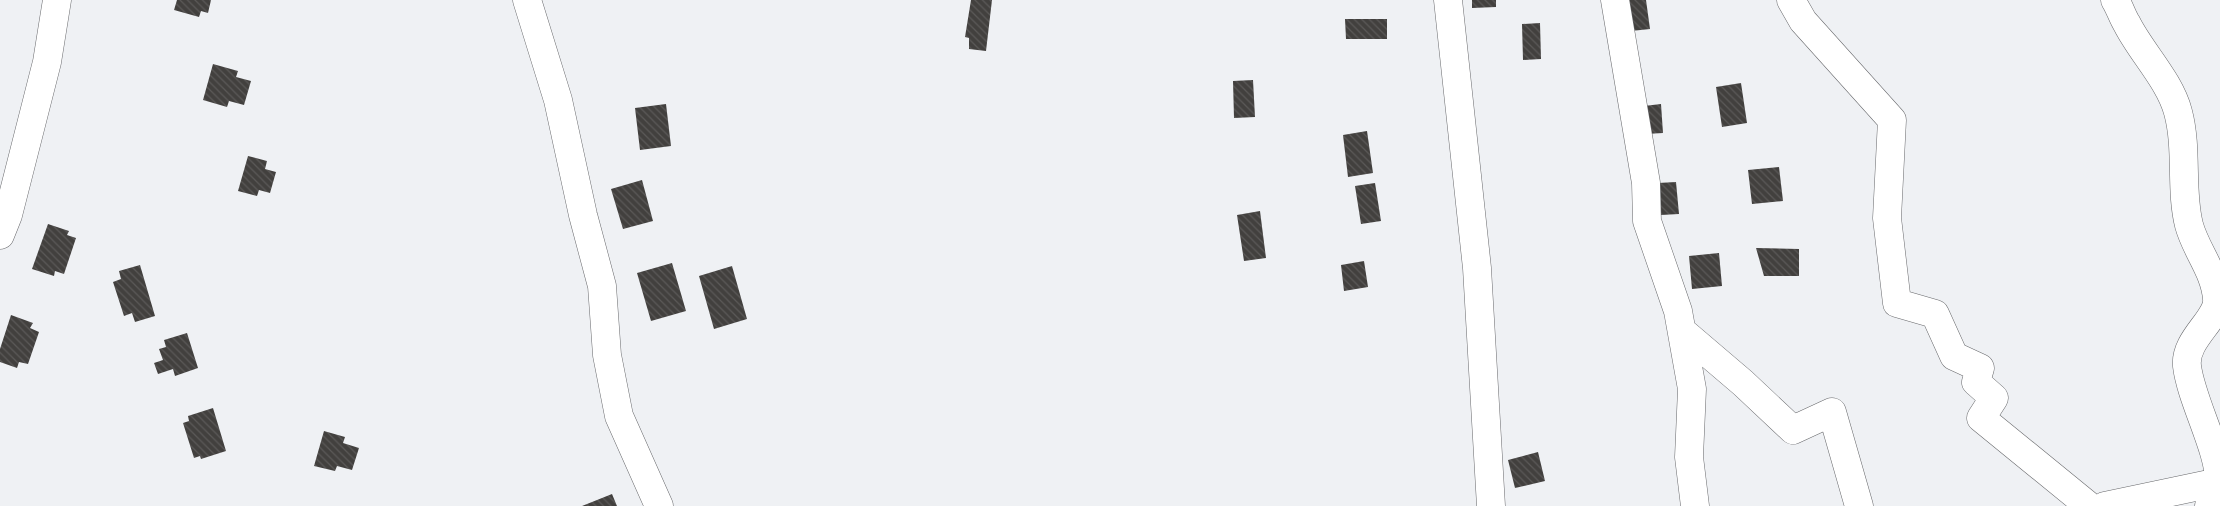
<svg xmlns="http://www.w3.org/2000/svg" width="2220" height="506" font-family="Ubuntu,sans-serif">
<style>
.building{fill:url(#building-back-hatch)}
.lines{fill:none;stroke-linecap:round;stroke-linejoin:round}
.minor-casing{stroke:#68696c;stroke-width:29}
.minor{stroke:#fff;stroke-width:28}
</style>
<defs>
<pattern id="building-back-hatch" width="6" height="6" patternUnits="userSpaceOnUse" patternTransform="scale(1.25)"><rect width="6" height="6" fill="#42403e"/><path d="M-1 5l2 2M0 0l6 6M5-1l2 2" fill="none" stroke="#5b5958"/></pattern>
</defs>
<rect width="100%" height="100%" fill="#eff1f4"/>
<!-- building -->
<path class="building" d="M177,0H211L208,13L201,11L199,17L174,10Z
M971,0H992L986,51L969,49V38L965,37Z
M1472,0H1496V7L1472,8Z
M1626,0H1646L1650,29L1631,31Z
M1345,19H1387V39H1346Z
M1540,23L1541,59L1523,60L1522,24Z
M213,64L238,71L236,77L251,81L244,105L229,101L227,107L203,100Z
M1253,80L1255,117L1234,118L1233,81Z
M1741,83L1747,123L1722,127L1716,87Z
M666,104L671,146L640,150L635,108Z
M1661,104L1663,133L1646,134L1644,106Z
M1367,131L1373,173L1348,177L1343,135Z
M248,156L267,161L265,169L276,172L270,193L259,190L257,196L238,191Z
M1779,167L1783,201L1752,204L1748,170Z
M642,180L653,221L623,229L611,189Z
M1676,182L1679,214L1661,215L1658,183Z
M1375,183L1381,221L1361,224L1355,186Z
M1260,211L1266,258L1244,261L1237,215Z
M48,224L69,231L67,235L76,238L64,274L55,271L54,276L32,269Z
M1756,248L1799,249V276H1764Z
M1719,253L1722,286L1692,289L1689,256Z
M1364,261L1368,287L1344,291L1341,265Z
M672,263L686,311L651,321L637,273Z
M140,265L155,316L135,322L132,313L124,316L113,282L121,279L119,271Z
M732,266L747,319L714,329L699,276Z
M11,315L33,323L30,328L39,332L28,364L19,362L17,368L0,362V349Z
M187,333L198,368L175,376L173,369L158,374L154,363L163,360L159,349L166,347L164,340Z
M213,408L226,451L201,459L200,456L194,458L183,423L189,421L188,416Z
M324,431L345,437L343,443L359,448L352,470L337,466L335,471L314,466Z
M1538,452L1545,481L1515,488L1508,460Z
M612,494L617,506H582Z"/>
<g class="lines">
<defs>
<path id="minor" d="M527,0L558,100L583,215L602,286L607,355L619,416L659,506
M1448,0L1477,268L1491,506
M1615,0L1646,183L1647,221L1678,311L1692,389L1689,457L1695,506
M1791,0L1803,21L1892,120L1887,218L1897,303L1935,314L1954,356L1980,368L1976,382L1994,398L1981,418L2089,506
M2115,0C2120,8 2122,16 2127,24C2141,52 2170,81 2178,112C2188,149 2180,190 2189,225C2196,251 2215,271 2217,299C2219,319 2184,339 2187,366C2191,400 2220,451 2219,482C2217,490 2212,498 2209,506
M0,235L8,215L47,62L57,0
M1682,331L1743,383L1793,430L1832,412L1859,506
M2105,506L2219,482"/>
</defs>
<!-- minor casing -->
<use href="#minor" class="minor-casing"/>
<!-- minor -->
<use href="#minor" class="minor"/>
</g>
</svg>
